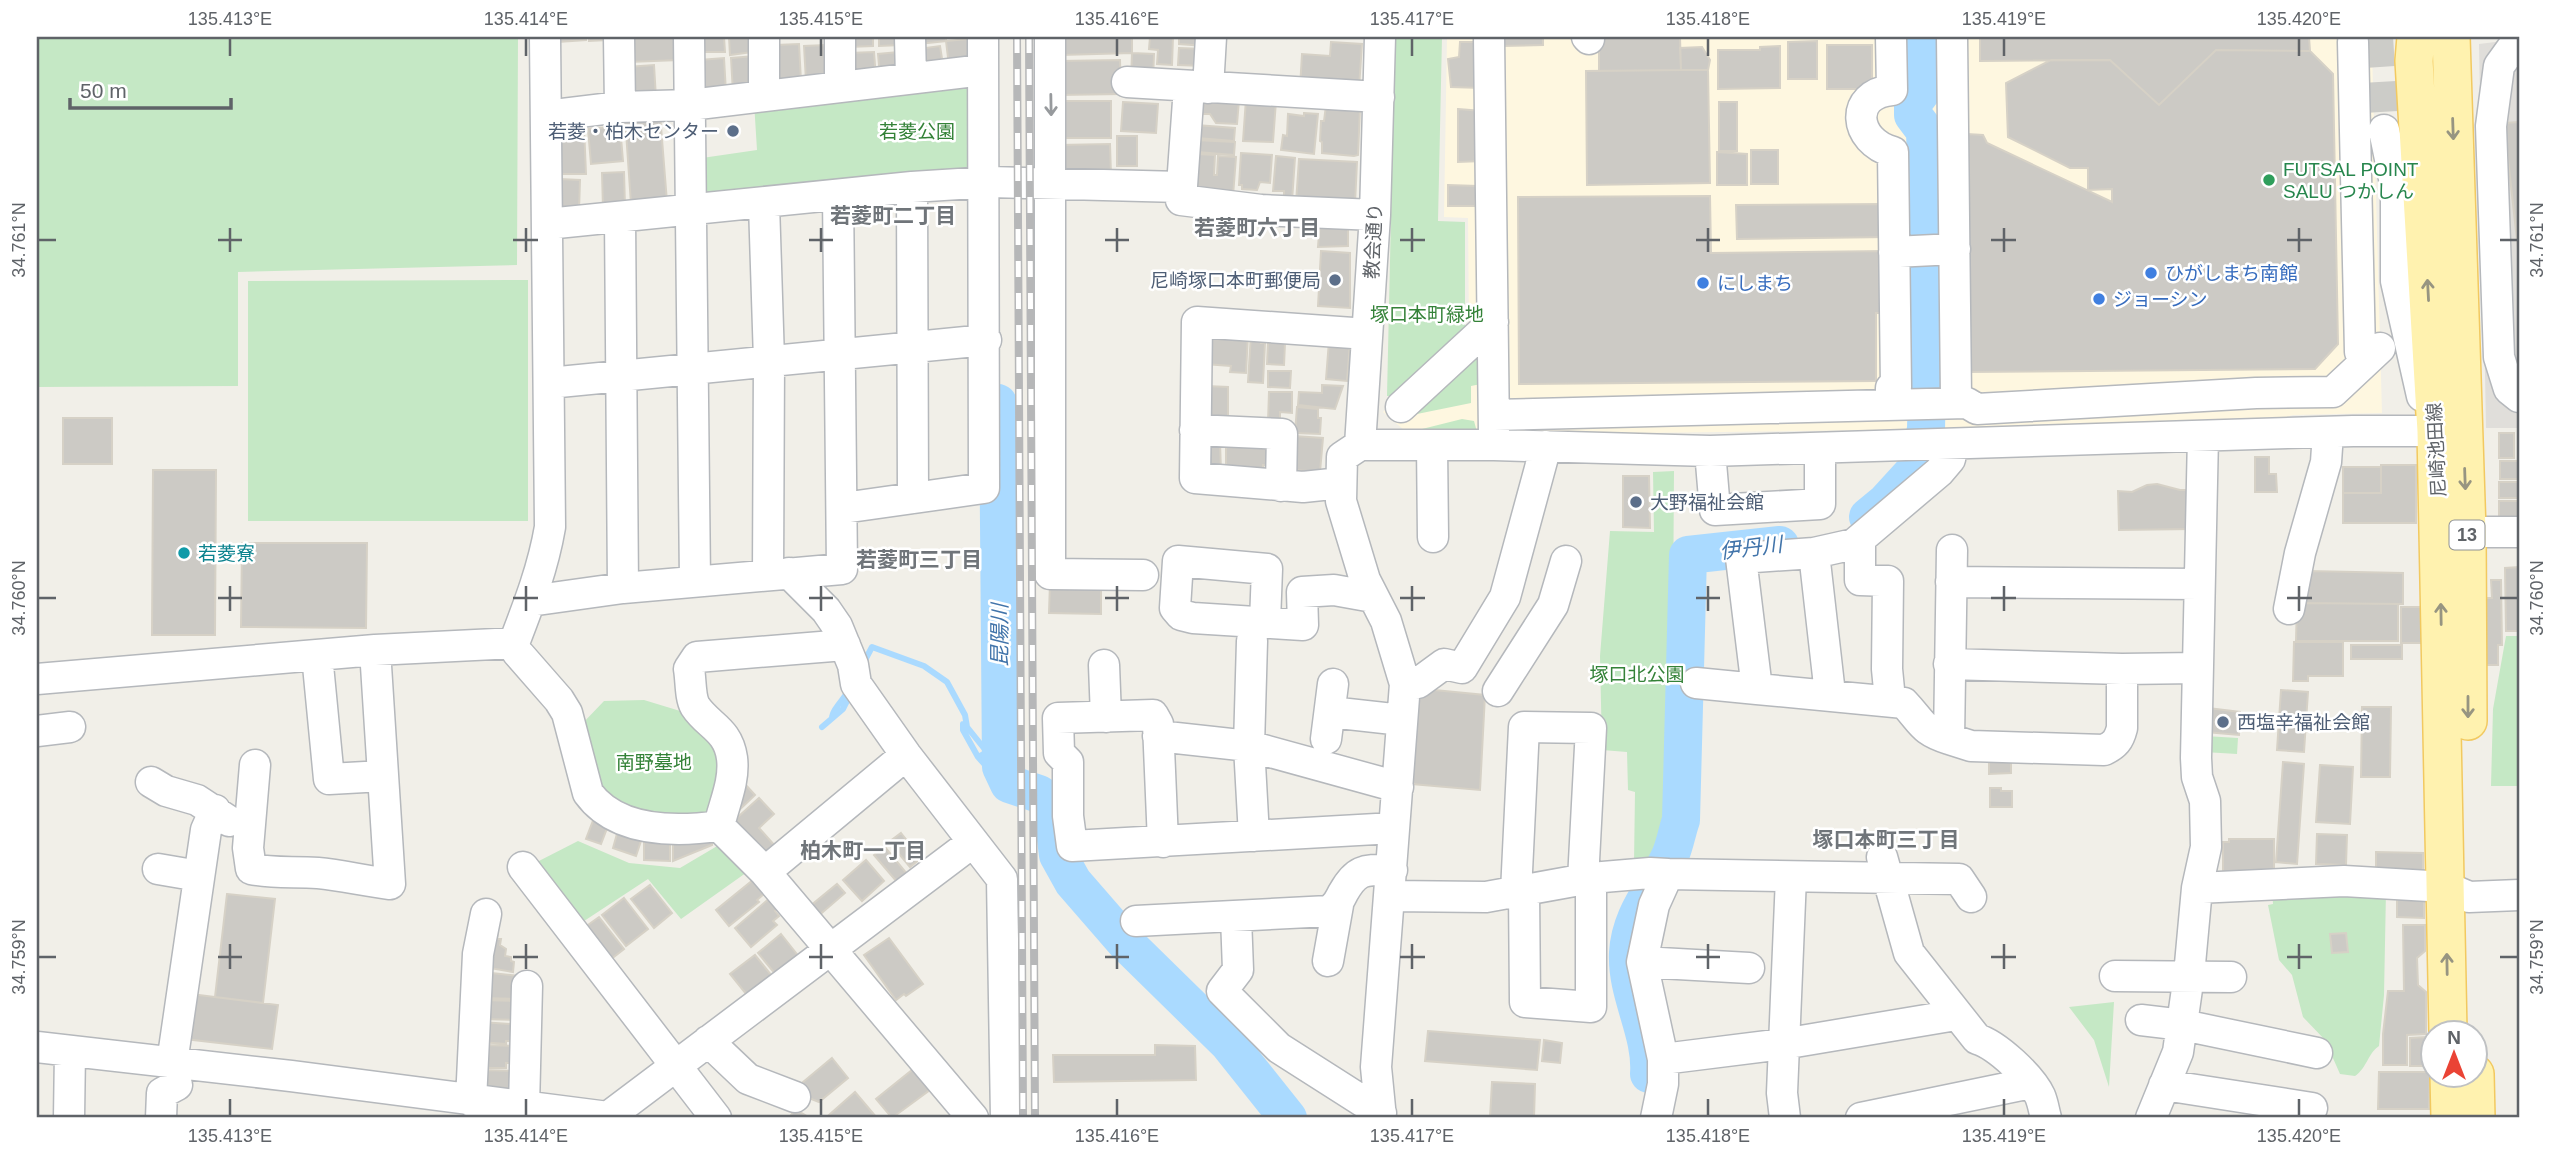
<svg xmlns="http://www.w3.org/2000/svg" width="2556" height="1155" font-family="Arial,'Noto Sans JP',sans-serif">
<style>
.commercial{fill:#fef7e0}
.industrial{fill:#e0deda}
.green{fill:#c5e8c5}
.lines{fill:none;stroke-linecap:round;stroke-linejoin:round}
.stream{stroke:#aadaff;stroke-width:6}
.river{stroke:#aadaff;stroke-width:38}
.building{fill:#cccac5;stroke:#d6d1c6;stroke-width:2}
.minor-tunnel{stroke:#ccccc8;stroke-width:30;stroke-dasharray:30 15;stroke-linecap:butt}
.minor-casing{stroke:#b5b8bc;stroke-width:33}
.major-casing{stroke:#f2c960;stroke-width:40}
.minor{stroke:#fff;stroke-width:30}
.major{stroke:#fff2af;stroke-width:37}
.rail-casing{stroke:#b6b7b8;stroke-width:8}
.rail{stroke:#fff;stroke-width:5;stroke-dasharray:16;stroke-linecap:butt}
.oneway{stroke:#979a9d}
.oneway2{stroke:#979581}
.ticks{fill:none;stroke:#5f6368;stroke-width:2.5}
.service-dot{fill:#5c6f8a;stroke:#fff;stroke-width:2.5}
.leisure-dot{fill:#2e9e5b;stroke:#fff;stroke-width:2.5}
.shop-dot{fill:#3f7fe0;stroke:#fff;stroke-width:2.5}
.culture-dot{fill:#0f9aa8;stroke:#fff;stroke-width:2.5}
.labels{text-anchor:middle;stroke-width:5;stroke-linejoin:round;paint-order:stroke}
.shield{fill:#fff;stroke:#8f9295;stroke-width:2}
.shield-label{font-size:18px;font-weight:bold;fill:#5f6368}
.service-label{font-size:19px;fill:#4e5e75;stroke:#fff;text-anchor:end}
.park-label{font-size:19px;fill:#348238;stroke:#fff}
.leisure-label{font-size:19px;fill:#27864d;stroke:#fff;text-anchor:start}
.street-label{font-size:19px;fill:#5f6368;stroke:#fff}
.shop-label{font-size:19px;fill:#366cbe;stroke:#fff;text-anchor:start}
.culture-label{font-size:19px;fill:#0d838f;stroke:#fff;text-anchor:start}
.neighbourhood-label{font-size:21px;font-weight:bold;fill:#70757a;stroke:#fff}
.water-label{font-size:21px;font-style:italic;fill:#4174aa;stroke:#fff}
.neatline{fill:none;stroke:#5f6368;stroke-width:2.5}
.ticks-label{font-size:18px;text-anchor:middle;fill:#5f6368}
</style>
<rect width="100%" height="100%" fill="#f1efe8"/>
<!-- commercial -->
<path class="commercial" d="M1447,37H2374L2372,51L2382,413L2293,415L2259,425L1411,436L1383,412L1469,333L1468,218L1444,217Z"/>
<!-- industrial -->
<path class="industrial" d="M2519,39V428H2486L2479,44Z"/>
<!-- green -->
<path class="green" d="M37,37H518L517,265L238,272V386L37,387Z
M1395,37H1442L1438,221L1465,222V329L1397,396H1387Z
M972,78L970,174L705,200L702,158L757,150L754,102Z
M528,280V521H248V281Z
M1483,345L1481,384L1471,386V403L1417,414Z
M1462,419L1474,421L1477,432L1414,431Z
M1674,471L1672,764L1668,839L1657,862L1634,863L1635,792L1628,790L1627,752L1602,750L1600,656L1610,531L1654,532L1653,472Z
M2506,636H2519V786H2491L2493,709Z
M644,700L690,714L722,748L711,819L631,815L602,792L581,725L604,701Z
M2205,736L2238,738L2237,754L2204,752Z
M578,841L629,863L680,868L724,842L750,870L681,919L648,879L578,925L535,863Z
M2272,890L2386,891L2384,995L2379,1046C2368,1053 2367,1068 2355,1076L2340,1074L2325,1040L2303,1017L2292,975L2279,960L2268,905L2273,904Z
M2114,1002L2109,1087L2094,1040L2069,1007Z"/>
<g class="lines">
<!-- stream -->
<path class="stream" d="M864,662L872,647L924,666L947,682L965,715L967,727L987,752L978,757L996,777L1009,784
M832,718C832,710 844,699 849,690
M963,724V730L978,757
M822,727L843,709L847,701"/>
<!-- river -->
<path class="river" d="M998,403L1001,767L1009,784L1039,794L1048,800L1052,808L1058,855L1073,882L1126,943L1228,1043L1288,1118
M1868,517L1885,503L1917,468L1926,429L1928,342L1922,337V304L1928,299V264L1924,259L1920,169L1926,164L1925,131L1913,115V103L1922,91L1921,78L1919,75V44L1923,37
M1649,1074C1652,1033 1626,995 1628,953C1630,914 1655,889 1670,856C1675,845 1677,831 1681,820L1688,555L1780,545"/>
</g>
<!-- building -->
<path class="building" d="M557,37H586V40L558,42Z
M589,37H607V40L589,41Z
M628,37H678L679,60L629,62Z
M698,37H724L725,52H699Z
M729,37H752L753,52L730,55Z
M848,37H873V46L848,47Z
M879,37H901V45L879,46Z
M918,37H946V41L919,44Z
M1061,37H1132V53L1061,55Z
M1150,37H1173L1172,65L1157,64L1158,50L1149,49Z
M1179,37H1204V46L1179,44Z
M1502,37H1543V45L1502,46Z
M1599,37H1680L1681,70L1599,71Z
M1980,37H2309L2310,51L2216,50L2159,105L2110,60L1980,61Z
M968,39L971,64L949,66L946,41Z
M1817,41V79H1788V42Z
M1331,42L1362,44L1359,88H1300L1302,54L1330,56Z
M1460,42H1479L1481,88L1451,87L1448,59L1459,57Z
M799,44L801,81L777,82L776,45Z
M826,45L828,80L806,81L804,46Z
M1827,45H1872V89H1827Z
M940,46L943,65L920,69L917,49Z
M1780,46V88L1718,89V50H1760V47Z
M1702,47L1710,60L1708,70H1681L1680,48Z
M1179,48L1203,49V66L1178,65Z
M2216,50L2310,51L2333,74L2338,344L2315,369L1965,372L1968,134L1983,135L1987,143L2112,202V189L2088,190V168H2070L2008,137L2006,83L2051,60H2110L2159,105Z
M874,52L876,78L850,79L849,53Z
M898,52L899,74L880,76L878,54Z
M1132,53L1154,54L1153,81L1131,80Z
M755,56L758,92L733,93L731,58Z
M724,58L726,92L701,93L700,60Z
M1120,60L1121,94L1059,95V61Z
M654,65L656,98L629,100L627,67Z
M1681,70H1708L1710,183L1587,185L1586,71Z
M1198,97L1239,100L1237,124L1216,123L1210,114H1197Z
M1246,99L1276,101L1273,142L1243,141Z
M1062,101H1111V138H1061Z
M1123,102L1158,104L1156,133L1121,131Z
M1719,102H1737V151H1719Z
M1326,105L1360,109L1358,155L1354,156L1322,153V142L1320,141L1321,121H1324Z
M1458,109L1482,111V161L1458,162Z
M1304,113L1318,114L1314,154L1281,150L1283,135L1287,136L1288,114L1304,116Z
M660,114L667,202L631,204L625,117Z
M2519,122V258L2504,123Z
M1196,125L1235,128L1234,141L1197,138Z
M620,126L623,161L591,164L588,129Z
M584,127L586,174H556L555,128Z
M1117,136H1137V166H1117Z
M1195,140L1235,142L1234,155L1197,152Z
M1110,144L1111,175L1060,177L1059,145Z
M1751,150H1778V184H1751Z
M1717,152L1747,154V185H1717Z
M1241,153L1272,155L1270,183L1260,182L1257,190L1242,189V185H1239Z
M1197,154L1215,155L1214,175H1217L1218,156L1236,157L1233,196L1195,193Z
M1276,156L1295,158L1292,201L1284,200V191H1273Z
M1299,159L1357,162L1355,204L1296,203Z
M624,172L625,207L603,208L602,173Z
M559,179L580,180L579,211L558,210Z
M1448,185L1477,186L1475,206H1448Z
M1710,196L1711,253L1887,251L1888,313H1876V381L1519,384L1518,197Z
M1885,204L1887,237L1737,239L1736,205Z
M1320,221L1348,222V246L1318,247Z
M1321,251L1350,253V308L1318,306Z
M1207,331L1248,335L1246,373L1230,372L1231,366L1205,364Z
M1251,334L1261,335V343H1265L1263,383L1248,382Z
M1329,341L1350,342L1347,381L1326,379Z
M1268,342L1285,343L1284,365L1267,364Z
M1268,371H1291L1290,388L1268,387Z
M1322,385L1343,386L1335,409L1298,405L1299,392L1322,393Z
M1206,386L1228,387V421L1206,420Z
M1269,392H1292V413L1280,412V423L1268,422Z
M1297,407L1318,409V418H1321L1320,434L1295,433Z
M63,418H112V464H63Z
M2499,433H2514V458H2499Z
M1294,436L1323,438L1320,472L1292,470Z
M1226,441L1277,448V466L1263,465V476L1226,470Z
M1208,442H1220L1221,472H1209Z
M2255,457H2269V474H2276L2277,492H2255Z
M2500,461H2519V479H2500Z
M2381,465H2416V523H2343V493H2381Z
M2343,467H2381V493H2343Z
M153,470H216L215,635H152Z
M1623,476H1649L1650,528L1623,527Z
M2499,482H2519V498H2499Z
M2157,484L2180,490H2192V529L2119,530L2118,491L2132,492L2147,485Z
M2499,501H2519V517H2499Z
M242,543H367L366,628L241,627Z
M2519,567V631H2506L2505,568Z
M2307,571L2403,573V604L2302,603Z
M2491,580H2501L2502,645H2498V665H2486L2485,598H2492Z
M1050,583L1101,584V614L1049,613Z
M2297,603L2398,604V641H2296Z
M2401,607H2425V643H2401Z
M2294,642H2343V676H2308V681H2293Z
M2351,645H2402V659H2351Z
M1424,689L1485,695L1480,790L1412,784L1419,691Z
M2281,690L2308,692L2304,752L2277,750Z
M2362,707H2391L2390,777H2361Z
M2208,708L2240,712L2239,735L2206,732Z
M1989,755L2011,757V773L1989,774Z
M2283,762L2304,764L2297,864L2276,862Z
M2320,765L2353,767L2350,824L2316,822Z
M744,783L755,795L733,816Z
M1990,788H2001V791H2012V807H1990Z
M759,798L774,814L759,828L776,847L762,860L729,825Z
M594,818L609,823L601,844L586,839Z
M618,830L642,838L636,856L613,848Z
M901,833L921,858L910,867L889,842Z
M2317,834L2347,835L2346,865L2316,864Z
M673,838H712V845L673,861Z
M644,839H670V861L644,860Z
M2229,839H2274V872H2223V842H2229Z
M884,846L908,875L898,883L874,855Z
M2376,852L2423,853V875H2376Z
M866,860L884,881L862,901L843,880Z
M753,880L764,894L757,900L759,902L729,926L716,910Z
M837,884L845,893L817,917L809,907Z
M650,885L672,913L654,928L631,899Z
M227,894L275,899L263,1003L215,997Z
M2397,895H2424V918L2397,917Z
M771,897L780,907L775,911L779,916L773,921L777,925L751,947L735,928Z
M624,898L648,929L626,946L602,915Z
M599,917L624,949L606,963L581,930Z
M2403,925H2425V951L2417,958L2418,985L2426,992V1034L2407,1035V1065H2383V1034L2388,991H2404Z
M490,931L498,933L497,939H501L500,945L506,949L505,956L511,957V961L514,962L513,972L484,967Z
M2346,933L2348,952L2332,953L2330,934Z
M781,934L800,958L777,976L758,953Z
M889,938L923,984L906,996L904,994L896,1000L864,955Z
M755,955L772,976L747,995L730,974Z
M482,972L519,976V999L482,998Z
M191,994L278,1005L272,1049L185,1039Z
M482,1000L521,1001L520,1020L482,1019Z
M481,1022L511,1024L516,1041H506V1044L480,1042Z
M1428,1031L1540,1040L1537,1070L1425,1061Z
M2426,1037L2427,1066H2410V1038Z
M1544,1040L1562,1043L1560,1063L1542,1061Z
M482,1045L519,1046V1063H506V1068H481Z
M1155,1045L1195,1046L1196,1080L1054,1082L1053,1055H1155Z
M832,1058L848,1078L819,1102L806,1097L797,1087Z
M917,1066L934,1087L892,1118L876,1099Z
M479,1070L518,1071V1094L479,1093Z
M2379,1072H2430L2429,1109H2378Z
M1492,1082L1535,1084L1534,1118H1490Z
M855,1092L877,1118H833L829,1115Z
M795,1109L810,1118H789Z"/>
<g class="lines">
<!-- minor-tunnel -->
<path class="minor-tunnel" d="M2378,37L2384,130"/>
<defs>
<path id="minor" d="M545,37L550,527C543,568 529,604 514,643L517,652L559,700L567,713L588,793C617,833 675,832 719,826L765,872L973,1118
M619,37L620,107
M689,37L695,581
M764,37V96
M840,37V86
M910,37L911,78
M1050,37V574L1143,575
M1489,37L1494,434
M1587,37L1589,39
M1952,37L1956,398
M2353,42L2360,352
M2519,47L2512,48L2499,66L2491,126L2499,357L2509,389L2519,397
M1127,82L1379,97
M1189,87L1181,200L1261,210L1375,215
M1208,88L1211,37
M546,116L620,107L690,105L983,70
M2384,130L2396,188V281L2422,396
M912,187L913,498
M764,204L769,360L768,575
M620,217L623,588
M547,224L912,187L990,182L1181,187
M1894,252L1955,249
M549,383L986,340
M1891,397V388L1896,387L1893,152C1853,141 1849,94 1892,90L1891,37
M1401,407L1493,322
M1494,415L1967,403L1977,409L2256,393L2333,392L2380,348
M1195,430L1282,434L1281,486
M1360,445L1375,215L1380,37
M1432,445L1433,537
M1710,451L1715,510L1820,504V449
M1341,483L1303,487L1195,478L1197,322L1367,334
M843,508L984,488L983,37
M2446,532H2519
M1860,539V580L1888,581L1887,669L1890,700
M1952,550L1949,739L1971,746L2104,750C2115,745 2119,740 2122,728V669
M1814,553L1830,694
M789,573L826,610L837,626L853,665L856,684L906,755L1002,879L1006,1118
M1951,582L2199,584
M530,601L623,588L842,569L838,195
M2289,609L2300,553L2326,462L2328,433
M1265,622L1267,569L1178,561L1175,608L1181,615L1193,618L1303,625L1302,592L1334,590L1373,597
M1252,641L1249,746L1254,836
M317,655L329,779L383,776
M1949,664L2122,669L2197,668
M1104,665L1106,717
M37,679L375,650L514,643
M1696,683L1757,689
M1405,684L1418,683L1444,664L1462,668L1505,597L1546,446
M1498,691L1553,605L1566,561
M1330,712L1402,720
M37,731L70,727
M1158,736L1249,746L1398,787
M1326,739L1333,684
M1949,739C1921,730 1923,723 1904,703L1757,689L1741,558L1814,553L1854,544L1939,472L1950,459L1953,444
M255,765L248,848L251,869C275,874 294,871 318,873C341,875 365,881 390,884L375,650
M151,782L166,791L197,800L229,821
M719,826C724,804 735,781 732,758C728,729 708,726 695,706C690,697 691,680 689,669L697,657L845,645
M1163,842L1158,724L1153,715L1058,718L1059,753L1068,762V816L1072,846L1394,828
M1882,857L1909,953L1977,1039C1997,1045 2031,1077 2040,1096C2043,1103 2044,1111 2046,1118
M523,867L716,1118
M158,869L199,876
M765,872L906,755
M1591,878L1650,873L1668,874
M2197,888L2344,881L2446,887L2469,897L2519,895
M1516,892L1524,727L1591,728L1583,880
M1390,896L1486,897L1591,878V1007L1525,1002L1524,890
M1236,917L1238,970L1222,991L1279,1048L1381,1113
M1136,921L1329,911C1337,905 1339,901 1343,893C1357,868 1365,870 1392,870
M1328,961L1338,905
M1642,962L1749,968
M2115,976L2231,977
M527,986L524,1107L541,1118
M2141,1020L2183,1025L2317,1053
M708,1041L748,1079L795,1097
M37,1047L291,1076L608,1117L973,842
M1663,1059L1783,1044L1956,1015
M172,1063L206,830L215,810
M2164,1085L2312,1108
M471,1101L478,954L486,914
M69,1118L70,1051
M161,1118L162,1093L177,1085
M1381,1118L1376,1067L1405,684L1386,621L1365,580L1341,501L1342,457L1360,445H1494L1710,451L2353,431H2456
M1656,1118L1663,1084V1059L1642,962L1654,905L1668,874L1959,879L1971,897
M1785,1118L1782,1093L1791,877
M1861,1118L2031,1083
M2151,1118L2178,1052L2189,975L2197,888L2206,847L2205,801L2197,777L2196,758L2203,436"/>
<path id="major" d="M2416,37L2414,61L2436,431L2448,1032
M2451,37L2467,532L2468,721
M2449,1074L2450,1118
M2475,1074L2476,1118"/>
</defs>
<!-- minor casing -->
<use href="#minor" class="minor-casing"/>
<!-- major casing -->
<use href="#major" class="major-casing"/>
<!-- minor -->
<use href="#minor" class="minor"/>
<!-- major -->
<use href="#major" class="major"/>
<defs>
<path id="rail" d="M1017,37L1023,1118
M1029,37L1035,1118"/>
</defs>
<!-- rail casing -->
<use href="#rail" class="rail-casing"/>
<!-- rail -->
<use href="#rail" class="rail"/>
</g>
<!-- one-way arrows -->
<defs><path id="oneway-shaft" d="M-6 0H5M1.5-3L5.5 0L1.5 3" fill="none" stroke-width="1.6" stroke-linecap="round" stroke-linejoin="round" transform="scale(1.75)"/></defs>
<use class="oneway" href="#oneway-shaft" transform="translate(1051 105) rotate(89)"/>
<g class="oneway2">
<use href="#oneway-shaft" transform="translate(2453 129) rotate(88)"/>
<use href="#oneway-shaft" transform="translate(2428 290) rotate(-93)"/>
<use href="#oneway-shaft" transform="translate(2465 479) rotate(88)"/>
<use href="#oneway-shaft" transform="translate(2441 614) rotate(-91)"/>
<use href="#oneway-shaft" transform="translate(2468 707) rotate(90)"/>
<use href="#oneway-shaft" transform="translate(2447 964) rotate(-91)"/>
</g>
<!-- ticks -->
<path class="ticks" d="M230,38V56M526,38V56M821,38V56M1117,38V56M1412,38V56M1708,38V56M2004,38V56M2299,38V56M230,228V252M526,228V252M821,228V252M1117,228V252M1412,228V252M1708,228V252M2004,228V252M2299,228V252M38,240H56M218,240H242M513,240H538M809,240H833M1105,240H1129M1400,240H1425M1696,240H1720M1991,240H2016M2287,240H2312M2500,240H2518M230,586V611M526,586V611M821,586V611M1117,586V611M1412,586V611M1708,586V611M2004,586V611M2299,586V611M38,598H56M218,598H242M513,598H538M809,598H833M1105,598H1129M1400,598H1425M1696,598H1720M1991,598H2016M2287,598H2312M2500,598H2518M230,944V969M526,944V969M821,944V969M1117,944V969M1412,944V969M1708,944V969M2004,944V969M2299,944V969M38,957H56M218,957H242M513,957H538M809,957H833M1105,957H1129M1400,957H1425M1696,957H1720M1991,957H2016M2287,957H2312M2500,957H2518M230,1099V1116M526,1099V1116M821,1099V1116M1117,1099V1116M1412,1099V1116M1708,1099V1116M2004,1099V1116M2299,1099V1116"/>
<!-- markers -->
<g class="service-dot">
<circle cx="733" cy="131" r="7"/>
<circle cx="1335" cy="280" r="7"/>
<circle cx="1636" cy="502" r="7"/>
<circle cx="2223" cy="722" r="7"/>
</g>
<circle class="leisure-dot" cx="2269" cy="180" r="7"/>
<g class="shop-dot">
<circle cx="2151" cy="273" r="7"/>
<circle cx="1703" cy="283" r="7"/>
<circle cx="2099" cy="299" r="7"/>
</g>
<circle class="culture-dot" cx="184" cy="553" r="7"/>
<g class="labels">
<!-- shield labels -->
<rect class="shield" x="2449.5" y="520.5" width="35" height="29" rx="5"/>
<g class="shield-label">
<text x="2467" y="541">13</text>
</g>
<!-- service labels -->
<g class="service-label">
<text x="719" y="138">若菱・柏木センター</text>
<text x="1321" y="287">尼崎塚口本町郵便局</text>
<text x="1650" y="509" text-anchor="start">大野福祉会館</text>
<text x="2237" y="729" text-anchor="start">西塩辛福祉会館</text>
</g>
<!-- park labels -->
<g class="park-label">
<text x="917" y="138">若菱公園</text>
<text x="1427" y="321">塚口本町緑地</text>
<text x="1637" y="681">塚口北公園</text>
<text x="654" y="769">南野墓地</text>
</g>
<!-- leisure labels -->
<g class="leisure-label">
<text x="2283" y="176">FUTSAL POINT<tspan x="2283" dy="22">SALU つかしん</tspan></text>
</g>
<!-- street labels -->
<g class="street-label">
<text transform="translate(1373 241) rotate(-87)" y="7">教会通り</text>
<text transform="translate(2436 450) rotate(-93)" y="7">尼崎池田線</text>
</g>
<!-- shop labels -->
<g class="shop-label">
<text x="2165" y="280">ひがしまち南館</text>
<text x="1717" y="290">にしまち</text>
<text x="2113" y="306">ジョーシン</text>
</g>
<!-- culture labels -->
<g class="culture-label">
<text x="198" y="560">若菱寮</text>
</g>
<!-- neighbourhood labels -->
<g class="neighbourhood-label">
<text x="893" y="223">若菱町二丁目</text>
<text x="1257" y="235">若菱町六丁目</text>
<text x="919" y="567">若菱町三丁目</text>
<text x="1886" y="847">塚口本町三丁目</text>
<text x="863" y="858">柏木町一丁目</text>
</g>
<!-- water labels -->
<g class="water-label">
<text transform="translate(1751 548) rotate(-7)" y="7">伊丹川</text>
<text transform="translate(1000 635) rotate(-90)" y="7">昆陽川</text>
</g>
</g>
<!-- border -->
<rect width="2556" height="1155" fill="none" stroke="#ffffff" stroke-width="77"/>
<!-- north arrow -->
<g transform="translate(2454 1054)"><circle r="33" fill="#ffffff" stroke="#bfc1c3" stroke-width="2"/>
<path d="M0-5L12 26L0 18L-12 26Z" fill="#ea4335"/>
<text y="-10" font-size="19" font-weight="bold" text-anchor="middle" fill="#5f6368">N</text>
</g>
<!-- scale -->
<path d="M70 98v10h161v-10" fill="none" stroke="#5f6368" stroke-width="3.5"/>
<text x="80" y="98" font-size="21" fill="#5f6368" stroke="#ffffff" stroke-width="5" paint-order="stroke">50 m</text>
<rect x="38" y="38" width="2480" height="1078" class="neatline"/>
<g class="ticks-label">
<text x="230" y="25">135.413°E</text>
<text x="526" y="25">135.414°E</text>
<text x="821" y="25">135.415°E</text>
<text x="1117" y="25">135.416°E</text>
<text x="1412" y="25">135.417°E</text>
<text x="1708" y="25">135.418°E</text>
<text x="2004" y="25">135.419°E</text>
<text x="2299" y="25">135.420°E</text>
<text transform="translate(19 240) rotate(-90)" y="6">34.761°N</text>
<text transform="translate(2537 240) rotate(-90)" y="6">34.761°N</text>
<text transform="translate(19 598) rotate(-90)" y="6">34.760°N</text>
<text transform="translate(2537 598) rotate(-90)" y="6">34.760°N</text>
<text transform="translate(19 957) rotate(-90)" y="6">34.759°N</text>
<text transform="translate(2537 957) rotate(-90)" y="6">34.759°N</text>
<text x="230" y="1142">135.413°E</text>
<text x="526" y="1142">135.414°E</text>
<text x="821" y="1142">135.415°E</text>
<text x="1117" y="1142">135.416°E</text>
<text x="1412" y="1142">135.417°E</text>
<text x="1708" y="1142">135.418°E</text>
<text x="2004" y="1142">135.419°E</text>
<text x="2299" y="1142">135.420°E</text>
</g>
</svg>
